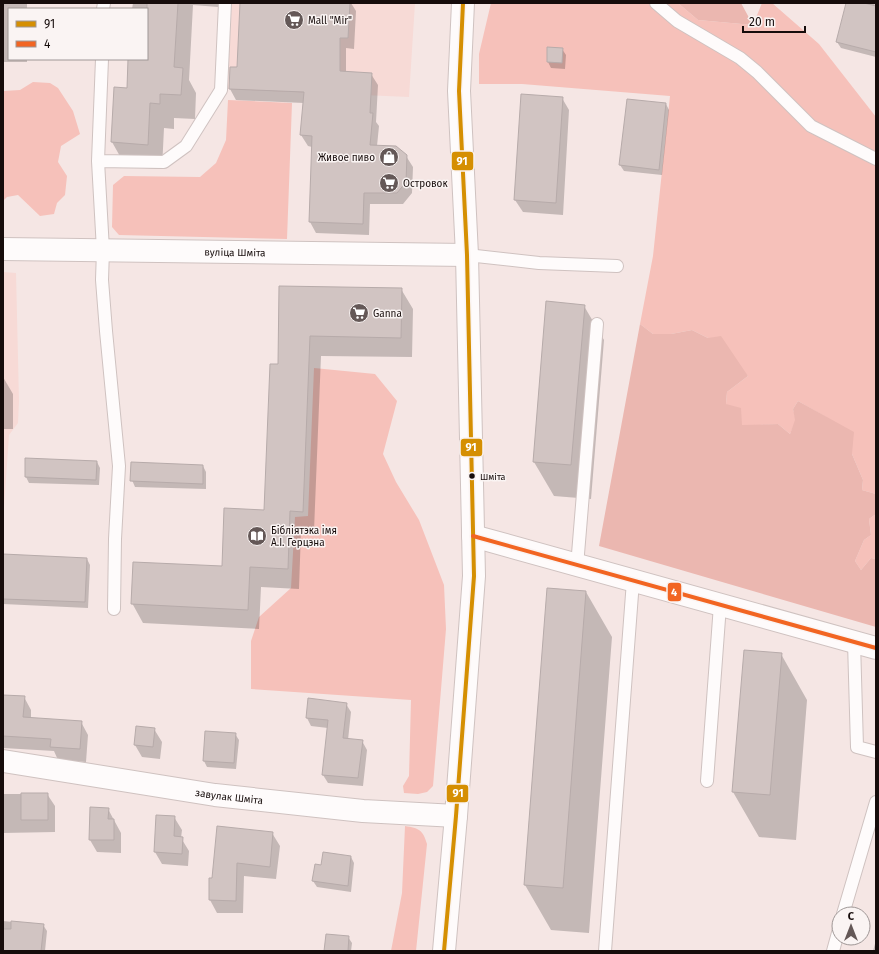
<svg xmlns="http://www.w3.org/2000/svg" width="879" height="954" font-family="'Fira Sans',sans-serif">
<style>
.built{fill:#f7dad6}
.green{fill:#f6c1ba}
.forest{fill:#ebb7b0}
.shadow{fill:#0003}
.building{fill:#d1c4c2;stroke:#b7abaa}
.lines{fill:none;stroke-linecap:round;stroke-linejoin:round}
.lane-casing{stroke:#cfc2c0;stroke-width:14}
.street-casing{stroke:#cfc2c0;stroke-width:24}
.secondary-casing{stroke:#cfc2c0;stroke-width:24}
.lane{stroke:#fefbfb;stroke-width:12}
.street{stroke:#fefbfb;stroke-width:22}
.secondary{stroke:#fefbfb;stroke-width:22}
.bus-1-casing{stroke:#faf4f3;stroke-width:7}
.bus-2-casing{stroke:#faf4f3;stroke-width:7}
.bus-1{stroke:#d58f02;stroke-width:4}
.bus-2{stroke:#f26522;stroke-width:4}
.bus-dot{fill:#160c0b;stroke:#faf4f3;stroke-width:1.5}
.labels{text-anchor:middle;stroke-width:3;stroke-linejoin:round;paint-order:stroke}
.bus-label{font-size:9px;fill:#160c0b;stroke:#faf4f3;text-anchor:start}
.poi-label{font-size:10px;fill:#160c0b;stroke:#faf4f3;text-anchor:start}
.street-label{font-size:10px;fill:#160c0b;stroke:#faf4f3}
.line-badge{stroke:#faf4f3;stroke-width:1.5}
.badge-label{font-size:11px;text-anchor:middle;font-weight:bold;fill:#fff}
</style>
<rect width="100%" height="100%" fill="#f5e6e4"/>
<!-- built -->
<path class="built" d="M232,3H415L409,97L227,89Z
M3,272L16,273L19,401L18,423L9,435L3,522Z"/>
<!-- green -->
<path class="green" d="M491,3H678L698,20L753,25L762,3H772L819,44L876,117V494L862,490L863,480L852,454L826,417L798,401L793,409L796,420L790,434L778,424L742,426L726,404L727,392L748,376L708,338L692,330L671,334H653L640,324L653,256L670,96L522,84H479V54Z
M33,82L50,83L58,88L73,111L80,134L61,146L58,162L67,176L65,195L57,203L54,214L40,216L18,195L7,197L3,201V91L20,90Z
M228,100L292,103L287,239L119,235L112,227L113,185L124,176L200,177L216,163L226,140Z
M314,368L375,374L397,401L383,454L396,482L419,520L444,585L446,629L433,786L427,792L418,794L404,793L403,786L409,776L411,700L251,689V641L259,617L291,588L295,517L308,516Z
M876,514V559L871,558L861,570L855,561L864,540L871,535L869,519Z
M405,826C419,828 423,830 427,844L416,951H391L402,893Z"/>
<!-- forest -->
<path class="forest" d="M678,3H741L753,25L698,20Z
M640,324L653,334H671L692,330L708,338L721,336L748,376L727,392L726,404L741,408L742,425L778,424L790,434L795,420L793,409L798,401L854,432L852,454L863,480L862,490L876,494V514L869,519L871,535L864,540L855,561L861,570L871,558L876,559V627L599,546Z"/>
<!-- shadow -->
<path class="shadow" d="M3,3H27V9H9V59H27V62H3Z
M133,3H218V7L193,5L189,80L196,93L195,119L174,118V129L164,128L162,169L126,167L112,142L127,89L129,59H147V9H132Z
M241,3H351L356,11L354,49L346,48V73L371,74L378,85L376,122L379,126L377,146L406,156L413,167L412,193L403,204H370L369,235L316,233L310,222L312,147L308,146L301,135L304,103L236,100L230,89L231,68H238Z
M847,3H875L874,7H876V57L841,48L837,42Z
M548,48L562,49L566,55L565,69L551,68L548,62Z
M562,98L569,110L563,215L523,212L515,200Z
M666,104L669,110L662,175L624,171L620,165Z
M280,287L401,289L413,309L412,357L321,356L314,531H301L299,589L261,587L259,629L143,623L132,603L223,567L265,511L279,365Z
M584,306L604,340L591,499L554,496L534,462Z
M3,377L13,394V429H3Z
M26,459L97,462L100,468L99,485L29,483L26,477Z
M203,466L206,472V489L135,487L132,480Z
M3,555L87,559L90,565L88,608L3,604Z
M586,592L612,637L589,933L551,930L525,885Z
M781,654L807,700L796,840L759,837L733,792Z
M3,696L24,697L31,710V719L81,722L88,735L86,762L58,760L54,751L3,748Z
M346,704L351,712L348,740L362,741L367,750L363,786L328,783L323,775L328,728L311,726L307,718Z
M154,729L162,742L160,759L142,757L135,745Z
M206,732L235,734L239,740L236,769L207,767L204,761Z
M3,794H47L55,806V832L3,833Z
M108,809L121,833V853L97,852L90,840Z
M174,817L182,830L181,838L189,851L188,866L162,864L155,852Z
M272,833L280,846L276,879L244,876L243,913H217L210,900V879H213Z
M351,857L354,863L351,892L317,887L313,881L315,865L322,866Z
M3,921L43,925L47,931L45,951H3Z
M348,937L352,943L351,951H316V950L326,951Z
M876,940V951H873Z"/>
<!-- building -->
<path class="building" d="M147,3H178L174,67L183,68L181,95L160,94V104L150,103L148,145L111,142L114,87L127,88L128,59H147Z
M240,3H350L348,38H340V71L372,73L370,113H373L370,145L396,146L407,155L406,182L397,193H364L363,224L309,222L312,136L300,135L304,92L229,89L230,67H237Z
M846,3H864L876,6V52L836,42Z
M547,47L563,48L562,63L547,62Z
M521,94L563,97L556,203L514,200Z
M627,99L666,103L659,170L619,165Z
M279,286L402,288L401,338L310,336L303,512L290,511L288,569L250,567L248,610L131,604L133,562L222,566L224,508L264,510L270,364H278Z
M546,301L585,305L571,465L533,462Z
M25,458L97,461L96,480L25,477Z
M131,462L203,465V484L130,481Z
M3,554L87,558L85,602L3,599Z
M547,588L586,591L563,888L524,885Z
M744,650L782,653L770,795L732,792Z
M3,695L25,696L23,717L82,721L80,749L50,747L51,739L3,736Z
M308,698L347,703L343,738L363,740L358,778L322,775L328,720L306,718Z
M136,726L155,728L153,747L134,745Z
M205,731L236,733L234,763L203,761Z
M21,793H48V820H21Z
M90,807L109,808L108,819H114V840H89Z
M156,815L175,816L174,836L183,837L182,854L154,852Z
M217,826L273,832L270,867L237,863L236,901L209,900V878H212Z
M323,852L351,856L348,886L312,881L315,864L321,865Z
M11,921L44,924L41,951H3V929H11Z
M326,934L349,936L348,951H324Z"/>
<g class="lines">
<defs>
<path id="lane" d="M656,3L677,21L740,58L757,72L811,126L876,159
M103,9L104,3
M102,59L98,161L103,250L102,280L106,331L119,466L115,539L114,609
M98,161L164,162L186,146L221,90L225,3
M467,255L539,263L617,266
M577,566L597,324
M854,642L857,747L876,752
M707,781L720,605
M843,914L876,802
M605,951L633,581
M833,951L839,929"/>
<g id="street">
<path id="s1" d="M3,249L467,255"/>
<path d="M473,536L876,648"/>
<path id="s2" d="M3,761L215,795L363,811L456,816"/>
</g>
<path id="secondary" d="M444,951L456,816L474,576L467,255L459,91L463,3"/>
</defs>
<!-- lane casing -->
<use href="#lane" class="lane-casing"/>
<!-- street casing -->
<use href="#street" class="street-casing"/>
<!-- secondary casing -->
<use href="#secondary" class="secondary-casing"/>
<!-- lane -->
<use href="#lane" class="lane"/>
<!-- street -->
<use href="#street" class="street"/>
<!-- secondary -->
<use href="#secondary" class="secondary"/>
<defs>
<path id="bus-1" d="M444,951L456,816L474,576L467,255L459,91L463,3"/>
<path id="bus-2" d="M473,536L876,648"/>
</defs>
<!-- bus-1 casing -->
<use href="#bus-1" class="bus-1-casing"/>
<!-- bus-2 casing -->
<use href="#bus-2" class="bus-2-casing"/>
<!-- bus-1 -->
<use href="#bus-1" class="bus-1"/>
<!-- bus-2 -->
<use href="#bus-2" class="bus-2"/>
</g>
<!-- icons -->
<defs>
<symbol id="supermarket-disc" viewBox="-11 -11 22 22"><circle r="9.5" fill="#645857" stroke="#faf4f3"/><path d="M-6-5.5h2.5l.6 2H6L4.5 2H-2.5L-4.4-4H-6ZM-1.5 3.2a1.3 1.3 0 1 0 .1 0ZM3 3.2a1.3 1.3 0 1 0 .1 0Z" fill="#fff"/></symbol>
<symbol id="shop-disc" viewBox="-11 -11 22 22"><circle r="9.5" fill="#645857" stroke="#faf4f3"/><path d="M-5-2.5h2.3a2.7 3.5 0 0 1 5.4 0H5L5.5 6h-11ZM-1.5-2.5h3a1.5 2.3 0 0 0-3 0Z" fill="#fff"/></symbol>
<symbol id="library-disc" viewBox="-11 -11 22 22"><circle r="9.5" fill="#645857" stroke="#faf4f3"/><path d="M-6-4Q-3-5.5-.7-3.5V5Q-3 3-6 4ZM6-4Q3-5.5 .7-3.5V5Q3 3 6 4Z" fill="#fff"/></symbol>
</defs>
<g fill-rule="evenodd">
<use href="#supermarket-disc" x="283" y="9" width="22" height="22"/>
<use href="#shop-disc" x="378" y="146" width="22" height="22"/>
<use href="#supermarket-disc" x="378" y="172" width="22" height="22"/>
<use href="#supermarket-disc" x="348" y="302" width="22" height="22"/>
<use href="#library-disc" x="246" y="525" width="22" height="22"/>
</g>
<!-- markers -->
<circle class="bus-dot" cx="472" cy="476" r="3.5"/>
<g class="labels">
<!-- bus labels -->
<g class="bus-label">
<text x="480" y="480">Шміта</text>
</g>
<!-- poi labels -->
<g class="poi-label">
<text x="308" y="24">Mall "Mir"</text>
<text x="375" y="161" text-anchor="end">Живое пиво</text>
<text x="403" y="187">Островок</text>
<text x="373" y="317">Ganna</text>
<text x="271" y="534">Бібліятэка імя<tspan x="271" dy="12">А.І. Герцэна</tspan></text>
</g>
<!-- street labels -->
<g class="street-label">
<text dy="4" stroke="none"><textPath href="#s1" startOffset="232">вуліца Шміта</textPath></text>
<text dy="4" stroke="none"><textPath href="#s2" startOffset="229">завулак Шміта</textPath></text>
</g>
</g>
<g class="line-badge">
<rect x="451" y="151" width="23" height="20" rx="4" fill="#d58f02"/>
<rect x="460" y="438" width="23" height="19" rx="4" fill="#d58f02"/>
<rect x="667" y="582" width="15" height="20" rx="4" fill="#f26522"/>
<rect x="446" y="784" width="23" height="19" rx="4" fill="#d58f02"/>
</g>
<g class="badge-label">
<text x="462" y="165">91</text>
<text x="471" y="451">91</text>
<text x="674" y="596">4</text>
<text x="458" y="797">91</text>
</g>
<!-- border -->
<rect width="879" height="954" fill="none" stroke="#160c0b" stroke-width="8"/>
<!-- legend -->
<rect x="8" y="8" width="140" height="52" fill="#faf4f3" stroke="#9f9796"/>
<rect x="16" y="21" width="20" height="6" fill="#d58f02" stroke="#9f9796"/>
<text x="44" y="28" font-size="12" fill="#160c0b">91</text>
<rect x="16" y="41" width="20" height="6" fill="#f26522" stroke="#9f9796"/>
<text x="44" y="48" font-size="12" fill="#160c0b">4</text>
<!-- north arrow -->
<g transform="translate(851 926)"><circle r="19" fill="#faf4f3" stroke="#9f9796"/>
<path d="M0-3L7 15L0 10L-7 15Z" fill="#645857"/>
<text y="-6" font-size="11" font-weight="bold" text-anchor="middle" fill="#160c0b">С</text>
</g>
<!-- scale -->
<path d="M743 26v6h62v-6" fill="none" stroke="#160c0b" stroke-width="2"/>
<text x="749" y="26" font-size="12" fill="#160c0b" stroke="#faf4f3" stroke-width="3" paint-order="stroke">20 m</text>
</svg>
